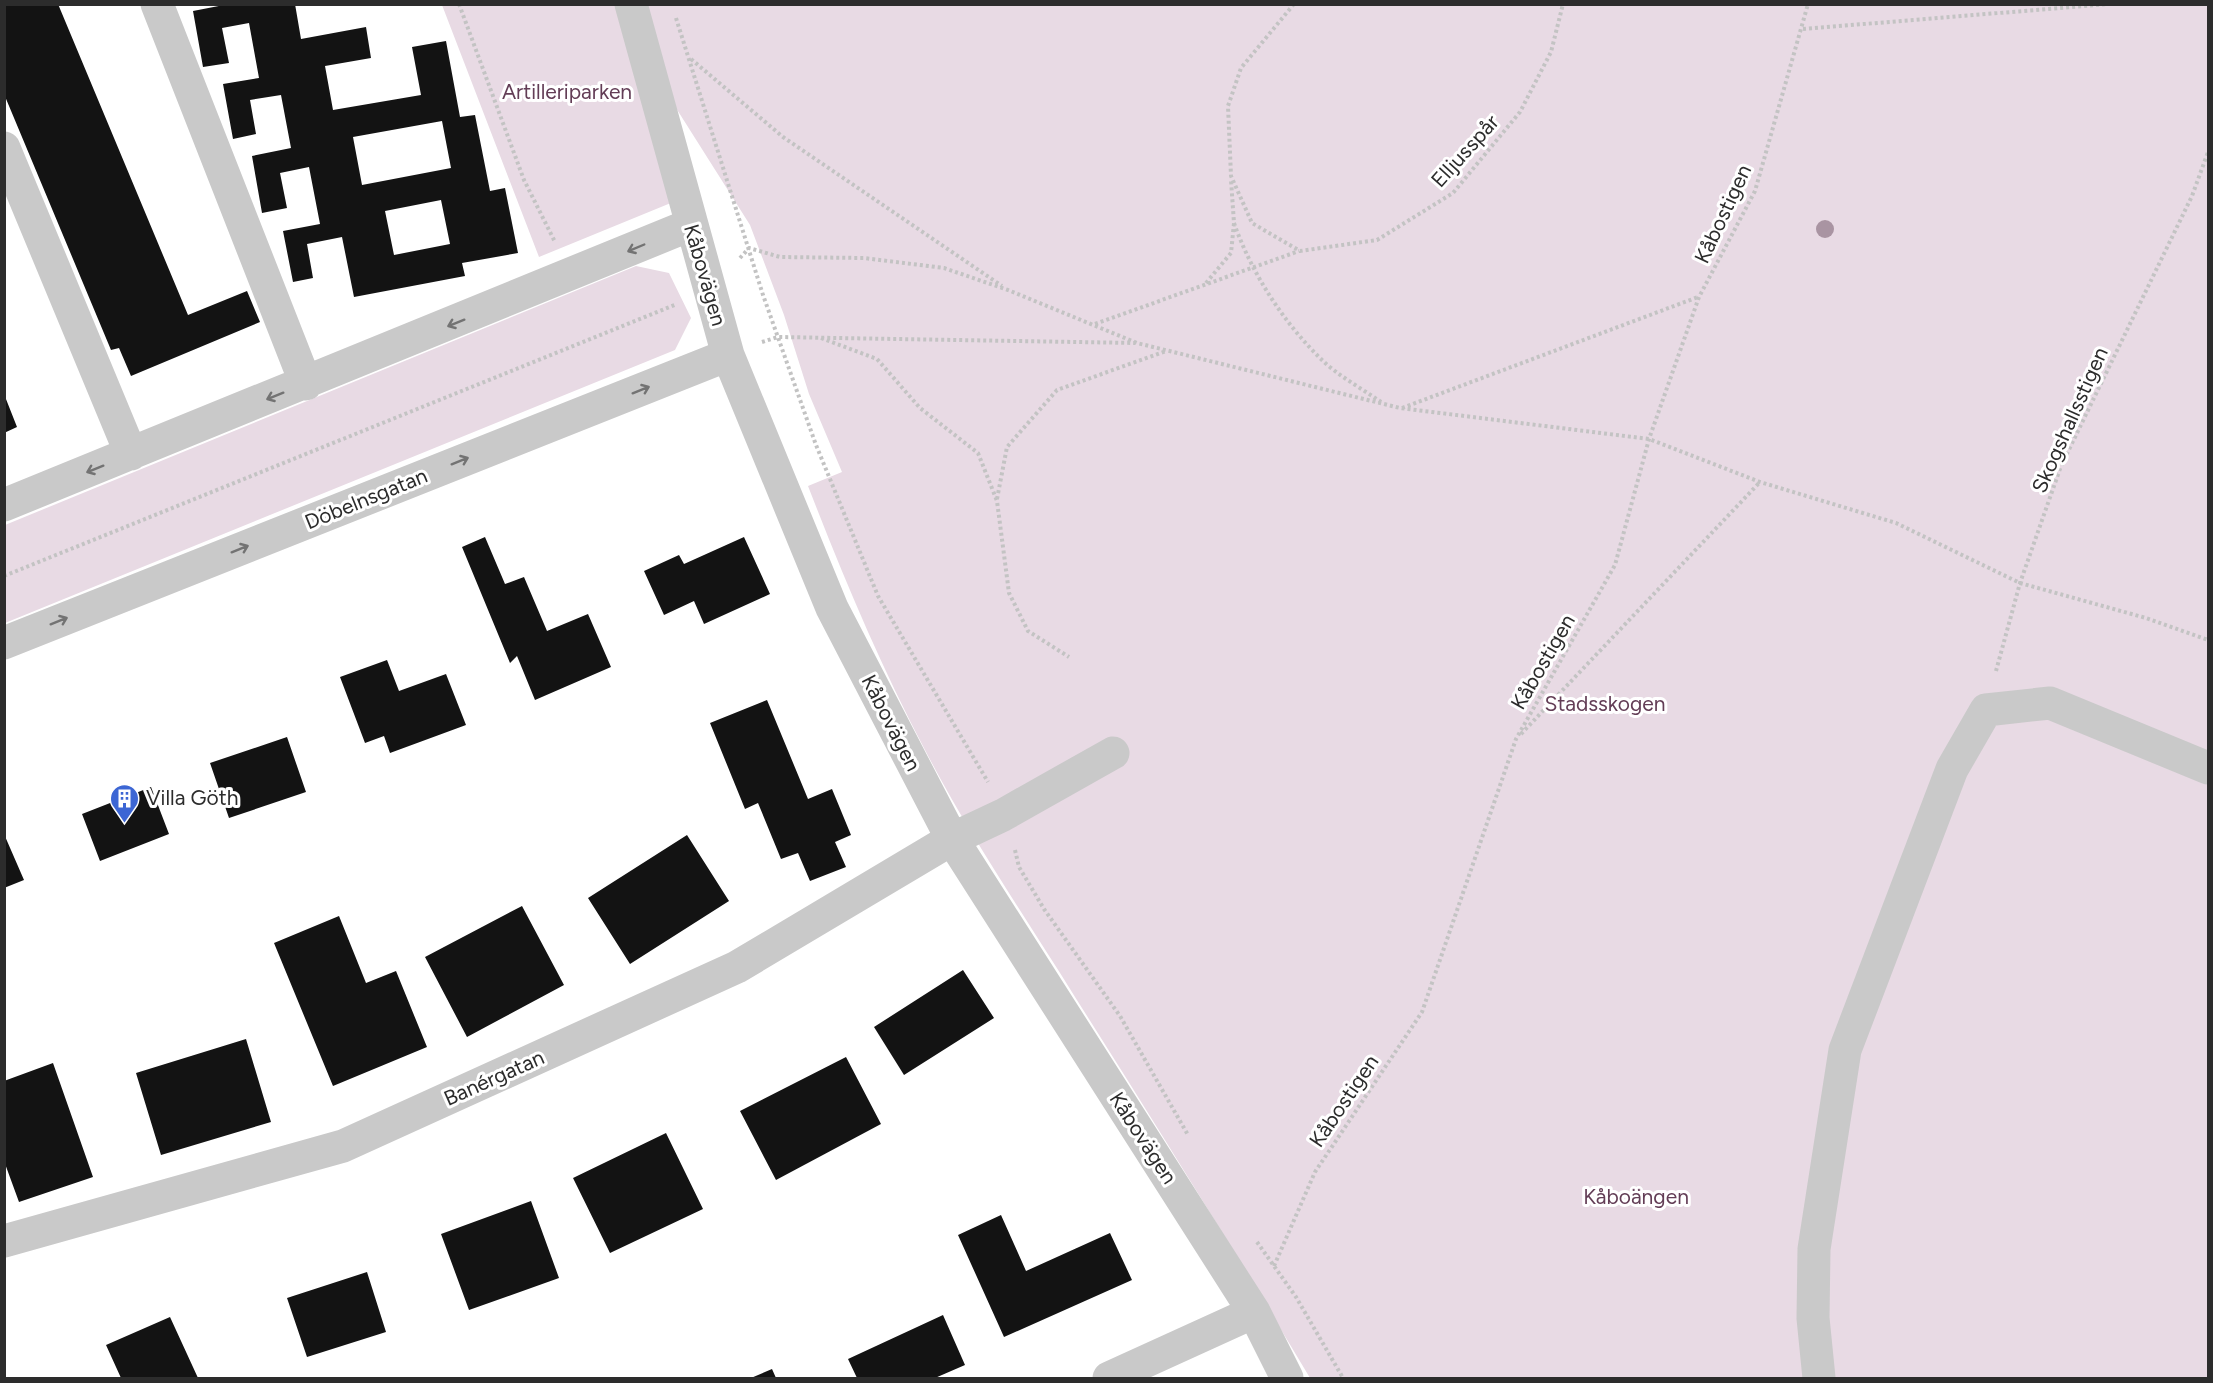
<svg xmlns="http://www.w3.org/2000/svg" width="2213" height="1383" font-family="Figtree,sans-serif">
<style>
.green{fill:#e8dae4}
.building{fill:#131313;fill-rule:evenodd}
.lines{fill:none;stroke-linecap:round;stroke-linejoin:round}
.path{stroke:#c3c3c3;stroke-width:4;stroke-dasharray:3 3;stroke-linecap:butt}
.minor{stroke:#c9c9c9;stroke-width:33}
.tree{fill:#a994a2}
.oneway{stroke:#737373}
.labels{text-anchor:middle;stroke-width:6;stroke-linejoin:round;paint-order:stroke}
.park-label{font-size:21px;fill:#633d56;stroke:#fff}
.street-label{font-size:21px;fill:#2c2c2c;stroke:#fff}
.poi-label{font-size:21px;fill:#2c2c2c;stroke:#fff;text-anchor:start}
</style>
<rect width="100%" height="100%" fill="#fff"/>
<!-- green -->
<path class="green" d="M442,5H631L683,198L539,257Z
M644,5H2208V1378H1310C1234,1250 1155,1123 1075,997C1024,915 969,835 925,750C880,665 843,576 808,486L842,472L809,394L784,315L750,225L676,108Z
M636,266L669,273L691,318L675,350L5,623V525Z"/>
<!-- building -->
<path class="building" d="M4,4H58L188,315L247,291L260,322L131,376L119,348L111,350L4,94Z
M229,4H295L301,39L366,27L371,58L325,66L333,110L421,95L412,47L446,41L460,117L475,115L490,191L505,188L518,253L462,263L465,276L354,297L342,237L307,244L313,278L293,282L283,231L320,224L309,167L280,173L287,208L262,213L252,156L291,148L281,95L250,100L256,134L233,139L223,84L259,78L249,23L222,28L229,63L203,67L193,11ZM442,121L451,168L362,185L353,137ZM441,200L450,244L394,255L385,211Z
M4,394L17,427L4,433Z
M485,537L505,584L524,577L547,631L588,614L611,667L535,700L517,656L510,663L462,547Z
M744,537L770,594L704,624L694,601L664,615L644,571L679,555L684,564Z
M387,660L399,691L446,674L466,725L390,753L384,736L365,743L340,677Z
M767,700L808,799L832,789L851,835L835,842L846,867L810,881L798,853L781,859L758,803L745,809L710,723Z
M287,737L306,792L229,818L210,763Z
M151,787L169,834L100,861L82,814Z
M4,834L24,880L4,888Z
M687,835L729,901L630,964L588,898Z
M522,906L564,985L467,1037L425,957Z
M339,916L366,983L396,971L427,1047L333,1086L274,943Z
M963,970L994,1018L904,1075L874,1027Z
M246,1039L271,1122L161,1155L136,1073Z
M846,1057L881,1124L776,1180L740,1111Z
M53,1063L93,1177L19,1202L4,1161V1081Z
M666,1133L703,1209L610,1253L573,1178Z
M531,1201L559,1278L469,1310L441,1234Z
M1001,1215L1026,1271L1110,1233L1132,1280L1004,1337L958,1235Z
M367,1272L386,1332L307,1357L287,1298Z
M943,1315L965,1365L935,1378H857L848,1359Z
M170,1317L198,1378H121L106,1345Z
M772,1369L776,1378H751Z"/>
<g class="lines">
<!-- path -->
<path class="path" d="M459,4L524,180L555,242
M1294,4L1241,68L1228,106L1231,176L1252,223L1300,251L1377,240L1453,193L1520,112L1551,52L1563,4
M676,18L763,295L816,445L878,596L988,782
M1803,29L2109,4
M691,59L783,137L1002,286
M1234,223C1251,272 1283,322 1321,359C1337,375 1361,388 1381,402
M740,258L749,248L780,257L864,258L944,268L1008,290L1137,343L1400,408L1649,439L1760,482L1896,523L2020,583L2146,618L2208,640
M1206,283L1231,253L1234,223L1231,180
M1095,324L1299,251
M821,338L877,359L920,408L978,453L997,501L1009,593L1028,631L1069,657
M762,342L778,337L1135,343
M1402,408L1698,297
M997,499L1007,447L1057,390L1166,351
M4,576L677,304
M1996,671L2020,583L2061,466L2192,196L2208,152
M1521,734L1760,482
M1015,850L1019,867L1044,909L1120,1016L1188,1135
M1257,1242L1296,1297L1343,1378
M1274,1266L1315,1172L1422,1012L1516,739L1615,565L1649,439L1699,297L1755,191L1808,4"/>
<!-- minor -->
<path class="minor" d="M157,4L306,384
M631,4L728,355L832,608L952,839L1254,1312L1287,1378
M4,148L131,454
M4,505L690,225
M4,643L728,355
M4,1241L343,1146L737,967L952,839L1003,815L1113,753
M1109,1378L1254,1312
M1819,1378L1813,1318L1814,1249L1845,1050L1952,769L1986,710L2050,703L2208,768"/>
</g>
<!-- trees -->
<circle class="tree" cx="1825" cy="229" r="9"/>
<!-- one-way arrows -->
<defs><path id="oneway-shaft" d="M-6 0H5M1.5-3L5.5 0L1.5 3" fill="none" stroke-width="1.6" stroke-linecap="round" stroke-linejoin="round" transform="scale(1.5)"/></defs>
<g class="oneway">
<use href="#oneway-shaft" transform="translate(636 248) rotate(157)"/>
<use href="#oneway-shaft" transform="translate(456 323) rotate(158)"/>
<use href="#oneway-shaft" transform="translate(641 390) rotate(-22)"/>
<use href="#oneway-shaft" transform="translate(275 396) rotate(158)"/>
<use href="#oneway-shaft" transform="translate(460 461) rotate(-22)"/>
<use href="#oneway-shaft" transform="translate(95 469) rotate(158)"/>
<use href="#oneway-shaft" transform="translate(240 549) rotate(-22)"/>
<use href="#oneway-shaft" transform="translate(59 621) rotate(-22)"/>
</g>
<!-- icons -->
<defs>
<symbol id="building-pin" viewBox="-11 -11 22 30"><path d="M0 17L-7.5 6A9.5 9.5 0 1 1 7.5 6Z" fill="#3c66d4" stroke="#fff"/><path d="M-4-6H4V6H1V3H-1V6H-4ZM-2.5-4.3h1.7v1.8h-1.7ZM.8-4.3h1.7v1.8H.8ZM-2.5-1h1.7V.8h-1.7ZM.8-1h1.7V.8H.8Z" fill="#fff"/></symbol>
</defs>
<g fill-rule="evenodd">
<use href="#building-pin" x="108" y="782" width="33" height="45"/>
</g>
<g class="labels">
<!-- park labels -->
<g class="park-label">
<text x="567" y="99">Artilleriparken</text>
<text x="1605" y="711">Stadsskogen</text>
<text x="1636" y="1204">Kåboängen</text>
</g>
<!-- street labels -->
<g class="street-label">
<text transform="translate(1465 151) rotate(-48)" y="7">Elljusspår</text>
<text transform="translate(1723 214) rotate(-65)" y="7">Kåbostigen</text>
<text transform="translate(705 275) rotate(74)" y="7">Kåbovägen</text>
<text transform="translate(2070 420) rotate(-66)" y="7">Skogshallsstigen</text>
<text transform="translate(366 499) rotate(-22)" y="7">Döbelnsgatan</text>
<text transform="translate(1543 662) rotate(-60)" y="7">Kåbostigen</text>
<text transform="translate(891 723) rotate(63)" y="7">Kåbovägen</text>
<text transform="translate(494 1078) rotate(-24)" y="7">Banérgatan</text>
<text transform="translate(1344 1101) rotate(-56)" y="7">Kåbostigen</text>
<text transform="translate(1143 1138) rotate(57)" y="7">Kåbovägen</text>
</g>
<!-- poi labels -->
<g class="poi-label">
<text x="146" y="805">Villa Göth</text>
</g>
</g>
<!-- border -->
<rect width="2213" height="1383" fill="none" stroke="#2c2c2c" stroke-width="12"/>
</svg>
